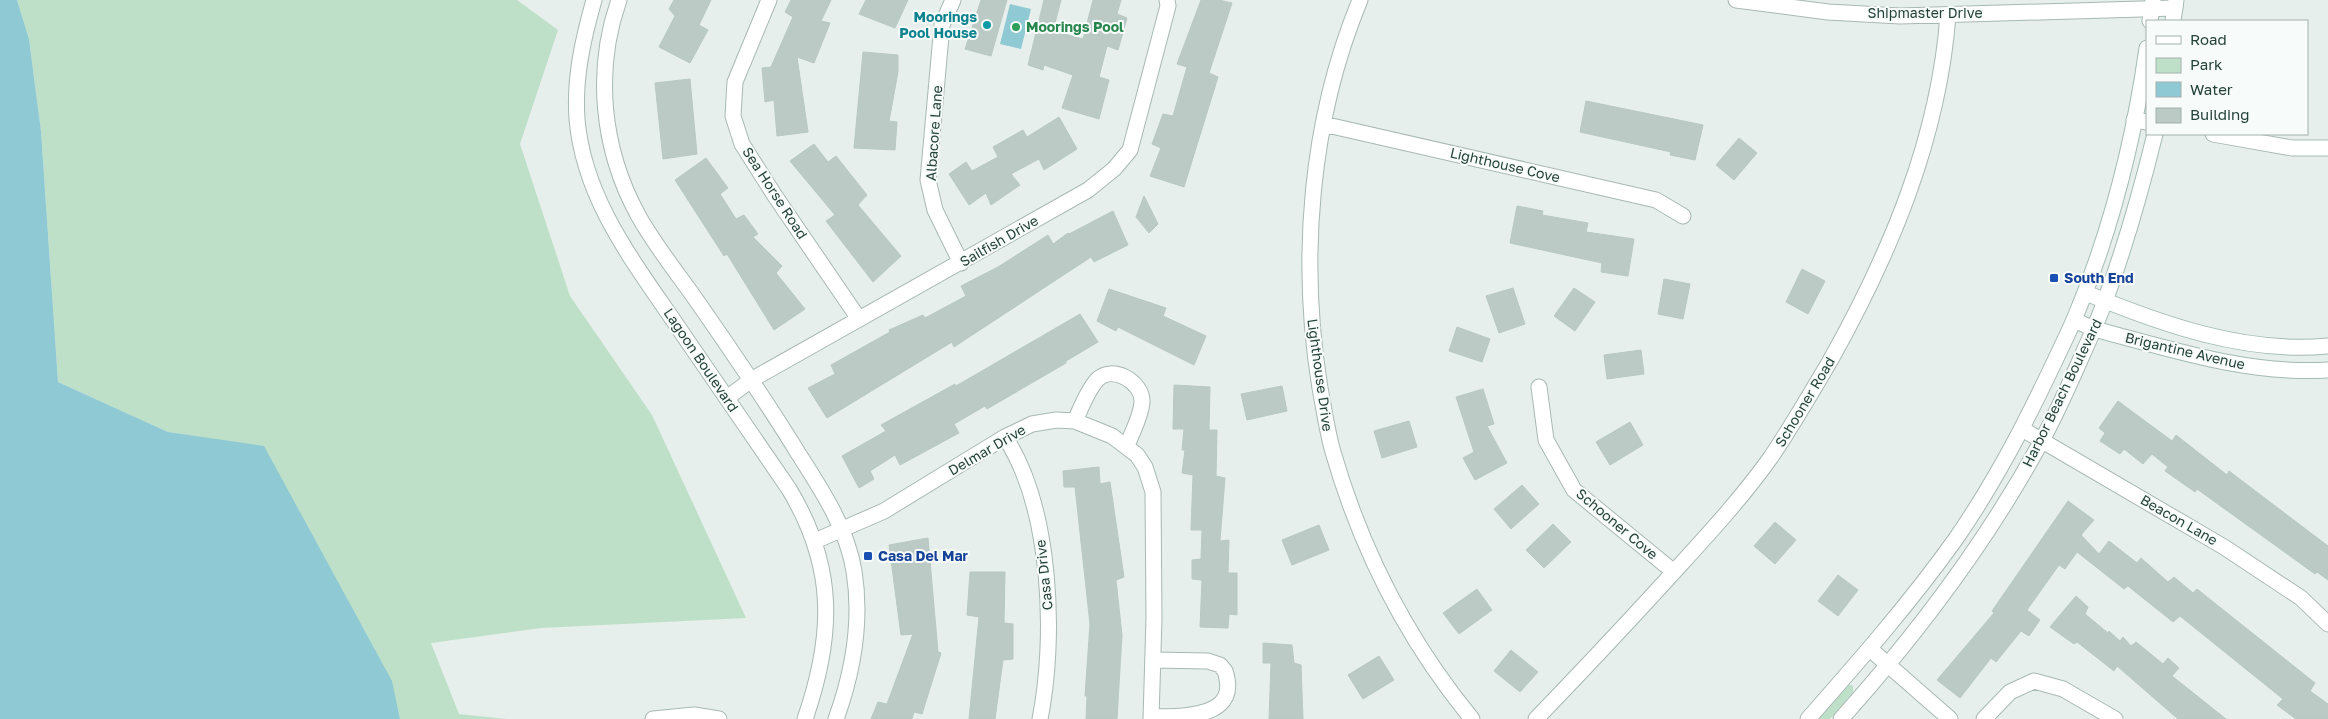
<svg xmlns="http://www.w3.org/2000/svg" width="2328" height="719" font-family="'Golos Text',sans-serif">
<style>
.green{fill:#bfe0c8}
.water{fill:#8ec9d4}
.building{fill:#bbcac4;stroke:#b8c9c2}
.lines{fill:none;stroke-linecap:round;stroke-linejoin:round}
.minor-casing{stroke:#a8b8b2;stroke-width:17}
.tertiary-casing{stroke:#a8b8b2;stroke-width:17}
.secondary-casing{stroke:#a4bbb3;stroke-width:17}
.minor{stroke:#fff;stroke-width:15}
.tertiary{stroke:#fff;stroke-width:15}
.secondary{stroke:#fff;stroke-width:15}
.culture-dot{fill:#0f9aa8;stroke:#f7fbf9;stroke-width:2}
.leisure-dot{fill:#2e9e5b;stroke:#f7fbf9;stroke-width:2}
.transit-dot{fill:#1a4fb4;stroke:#f7fbf9;stroke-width:2}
.labels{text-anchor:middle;stroke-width:4;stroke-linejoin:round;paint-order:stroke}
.street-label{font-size:14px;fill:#24423a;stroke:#f7fbf9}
.culture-label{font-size:14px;font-weight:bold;fill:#0d838f;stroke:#f7fbf9;text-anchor:end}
.leisure-label{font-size:14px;font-weight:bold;fill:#27864d;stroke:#f7fbf9;text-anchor:start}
.transit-label{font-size:14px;font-weight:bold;fill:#164399;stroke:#f7fbf9;text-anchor:start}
</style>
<rect width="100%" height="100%" fill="#e6efeb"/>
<!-- green -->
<path class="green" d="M17,0H517L558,30L520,144L570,296L652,415L746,618L541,628L431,643L459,714L506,719H400L391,681L264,447L168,432L58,382L41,131L29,39Z
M1848,684L1853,686V692L1830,719H1816Z"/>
<!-- water -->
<path class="water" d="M0,0H17L29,39L41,131L58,382L168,432L264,446L392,681L400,719H0Z
M1010,4L1031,9L1021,49L1000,44Z"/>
<!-- building -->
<path class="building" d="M674,0H711L699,25L708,30L690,63L659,47L675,16L669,9Z
M791,0H831L821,21L830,23L814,63L797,57L808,132L777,136L774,100L765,102L762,68L771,67L793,17L785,12Z
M866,0H908L895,28L859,14Z
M981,0H1007L991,56L965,49Z
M1044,0H1061L1053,31L1083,39L1093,0H1121L1117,14L1127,18L1118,50L1107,46L1099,77L1109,80L1099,119L1062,108L1073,75L1044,65L1043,70L1028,65Z
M1201,0H1219L1232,3L1209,73L1218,77L1184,187L1150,176L1161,148L1152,144L1163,114L1173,116L1187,67L1177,64Z
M863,52L898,55V72L889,121L897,122L895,150L854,148Z
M690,79L697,154L663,159L655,83Z
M1586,101L1703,125L1695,160L1670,155L1671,152L1580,132Z
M1059,117L1077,149L1044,170L1039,159L1011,174L1020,185L991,205L986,193L969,205L949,174L966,162L972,171L998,157L993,147L1023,130L1027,137Z
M1739,138L1757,153L1734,180L1716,165Z
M814,144L828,162L836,156L867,195L858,205L901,256L873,282L826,221L835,215L790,161Z
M706,158L728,188L720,194L736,219L744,215L758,234L753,237L782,266L776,273L805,309L774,330L727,254L724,256L675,180Z
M1144,196L1158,224L1149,233L1136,217Z
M1517,206L1543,211L1542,215L1588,223L1586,232L1634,239L1628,276L1601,272L1602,263L1510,243Z
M1113,211L1128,245L1094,262L1091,257L954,347L952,342L827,418L808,388L835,374L831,365L890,332L889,330L923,315L925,318L966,296L961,286L998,267L1048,235L1053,244L1068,233L1069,234Z
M1802,269L1825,281L1808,314L1786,302Z
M1664,279L1690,284L1683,319L1658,314Z
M1513,288L1525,324L1499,333L1486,296Z
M1574,288L1595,302L1575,331L1554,316Z
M1109,289L1166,308L1163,316L1206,336L1194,365L1118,327L1116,331L1097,321Z
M1080,314L1098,342L1066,361V363L987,409L985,406L954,424L959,433L900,465L895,455L870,471L874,479L859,488L842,456L886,431L881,425L955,384L956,386Z
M1457,327L1490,339L1482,362L1449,351Z
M1641,350L1644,374L1607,379L1604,355Z
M1174,385L1210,387L1209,430H1217L1216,476L1225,478L1220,541L1229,540L1228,573H1237V615L1229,614L1228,628L1200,627L1202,580L1192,579V560L1201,559L1202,530H1191L1193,475L1182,473L1185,450H1182L1184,429H1173Z
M1282,386L1287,411L1247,420L1241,394Z
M1483,389L1494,424L1487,426L1507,463L1475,480L1463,458L1474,452L1456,397Z
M2118,401L2172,441L2176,435L2227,475L2229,471L2328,546V580L2317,572L2315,574L2197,489L2195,492L2165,471L2168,467L2152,454L2143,464L2124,449L2120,454L2100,441L2105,433L2099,428Z
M1409,421L1417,447L1382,458L1374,431Z
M1630,422L1643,445L1610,465L1596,442Z
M1099,467L1100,484L1110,482L1124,577L1116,580L1122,635L1117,719H1086L1087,696H1085L1090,624L1075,487H1064L1063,471Z
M1522,485L1539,504L1511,529L1494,509Z
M2068,501L2094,520L2081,535L2099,554L2109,541L2137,563L2141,558L2168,582L2174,577L2193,593L2197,589L2315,683L2310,691L2328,704V719H2296L2277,705L2283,699L2180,616L2173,622L2128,586L2124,589L2077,552L2065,569L2059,565L2027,610L2040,620L2029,636L2021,631L1996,662L1991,658L1960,698L1937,680L1994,613L1992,611Z
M1775,522L1796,540L1775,564L1754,546Z
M1553,524L1571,542L1544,568L1526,550Z
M1319,525L1329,550L1292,565L1282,540Z
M928,538L938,652L941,653L922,714L914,712L912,719H871L878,702L887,704L913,634L901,635L889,545Z
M970,572H1005L1004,623L1013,624V659L1003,660L995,719H969L979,617L967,615Z
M1838,575L1858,590L1838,616L1818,601Z
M1477,589L1492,610L1459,634L1443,613Z
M2076,596L2088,607L2085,614L2108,633L2109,631L2120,641L2123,637L2131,646L2136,642L2163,664L2168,658L2179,668L2172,676L2226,719H2178L2117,666L2114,671L2077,642L2074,644L2050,627Z
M1263,643L1292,645L1294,663L1301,665L1303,719H1269L1271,663H1263Z
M1511,650L1538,672L1520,692L1494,671Z
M1379,656L1394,680L1363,699L1348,675Z"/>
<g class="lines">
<defs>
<path id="minor" d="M769,0L735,82L733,116L742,144L775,196L859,319
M953,0L942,25L928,180L935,210L961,263
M1360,0C1310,121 1299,260 1320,388C1324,409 1327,431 1333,452C1361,549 1408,641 1472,719
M1736,0L1828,12L1900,16L2175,8
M2134,120L2147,122
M1323,124L1656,200L1683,216
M2213,134L2292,148H2328
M1539,387L1546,440L1574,490L1674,572
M727,398L751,380L1088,190L1114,169L1130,150L1168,6L1167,0
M1075,421C1081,408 1087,391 1097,380C1112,364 1143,382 1142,402C1141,417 1132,432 1127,446
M2022,429L2224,547L2301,598L2328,624
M1005,437C1052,509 1056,638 1040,719
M815,541L884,511L1005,437L1032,424L1056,420L1075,421L1112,436L1137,455L1145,467L1153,492L1154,618L1151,719
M1870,649L1950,719
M1151,717C1183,716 1241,719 1225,671L1220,665L1208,661L1154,660
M653,719L694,715L719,719
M1536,719C1585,668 1634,616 1682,563C1713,529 1744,495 1771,457C1792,426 1811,393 1830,361C1890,254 1939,138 1948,15
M1984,719L2010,692L2034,681L2063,689L2115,719"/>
<path id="tertiary" d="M594,0C583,39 574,78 577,119C584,202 637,266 682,333C718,385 753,437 789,489C836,567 834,635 805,719
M619,0C594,71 602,149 638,215C655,246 679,275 699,304C733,353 767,402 798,453C821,489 847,528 854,571C862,621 853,672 836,719
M1808,719C1859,661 1910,603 1955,540C2003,471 2039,396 2074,320
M1841,719C1918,633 1986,543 2041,442C2061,406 2077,366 2094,329"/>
<path id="secondary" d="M2150,21L2153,0
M2173,21L2176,0
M2147,48C2134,140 2110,234 2074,320L2094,329C2171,349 2247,375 2328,370
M2086,293C2161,324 2245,354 2328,346
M2094,329C2120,266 2139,199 2155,134"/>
</defs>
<!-- minor casing -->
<use href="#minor" class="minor-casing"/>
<!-- tertiary casing -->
<use href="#tertiary" class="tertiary-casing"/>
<!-- secondary casing -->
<use href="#secondary" class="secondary-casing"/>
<!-- minor -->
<use href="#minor" class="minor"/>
<!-- tertiary -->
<use href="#tertiary" class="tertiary"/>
<!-- secondary -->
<use href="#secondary" class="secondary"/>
</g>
<!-- markers -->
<circle class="culture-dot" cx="987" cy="25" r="5"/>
<circle class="leisure-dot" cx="1016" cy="27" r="5"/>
<g class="transit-dot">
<rect x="2049" y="273" width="10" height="10" rx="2.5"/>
<rect x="863" y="551" width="10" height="10" rx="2.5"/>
</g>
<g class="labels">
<!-- street labels -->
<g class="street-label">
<text x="1925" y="18">Shipmaster Drive</text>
<text transform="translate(934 133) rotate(-86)" y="5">Albacore Lane</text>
<text transform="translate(1505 165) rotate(13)" y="5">Lighthouse Cove</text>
<text transform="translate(775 193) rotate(57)" y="5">Sea Horse Road</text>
<text transform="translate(999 241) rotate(-30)" y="5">Sailfish Drive</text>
<text transform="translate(2185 351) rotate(13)" y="5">Brigantine Avenue</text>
<text transform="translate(701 360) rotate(56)" y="5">Lagoon Boulevard</text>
<text transform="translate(1320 375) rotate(82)" y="5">Lighthouse Drive</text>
<text transform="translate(2062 393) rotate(-64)" y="5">Harbor Beach Boulevard</text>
<text transform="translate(1805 402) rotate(-59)" y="5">Schooner Road</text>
<text transform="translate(987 450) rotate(-30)" y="5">Delmar Drive</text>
<text transform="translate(2179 520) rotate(30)" y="5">Beacon Lane</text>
<text transform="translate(1617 524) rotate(40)" y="5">Schooner Cove</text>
<text transform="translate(1044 575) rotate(-96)" y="5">Casa Drive</text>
</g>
<!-- culture labels -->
<g class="culture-label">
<text x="977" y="22">Moorings<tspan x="977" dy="16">Pool House</tspan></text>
</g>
<!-- leisure labels -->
<g class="leisure-label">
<text x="1026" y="32">Moorings Pool</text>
</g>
<!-- transit labels -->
<g class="transit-label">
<text x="2064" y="283">South End</text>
<text x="878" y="561">Casa Del Mar</text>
</g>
</g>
<!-- legend -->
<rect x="2146" y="20" width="162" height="115" fill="#f7fbf9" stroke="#a3b1ad"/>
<rect x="2156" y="36" width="25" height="8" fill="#ffffff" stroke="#a3b1ad"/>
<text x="2190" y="45" font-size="15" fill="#24423a">Road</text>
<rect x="2156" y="58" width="25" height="15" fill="#bfe0c8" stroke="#a3b1ad"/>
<text x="2190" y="70" font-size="15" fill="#24423a">Park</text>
<rect x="2156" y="82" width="25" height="15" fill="#8ec9d4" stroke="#a3b1ad"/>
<text x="2190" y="95" font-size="15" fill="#24423a">Water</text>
<rect x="2156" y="108" width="25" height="15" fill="#bbcac4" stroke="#a3b1ad"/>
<text x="2190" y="120" font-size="15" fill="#24423a">Building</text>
</svg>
